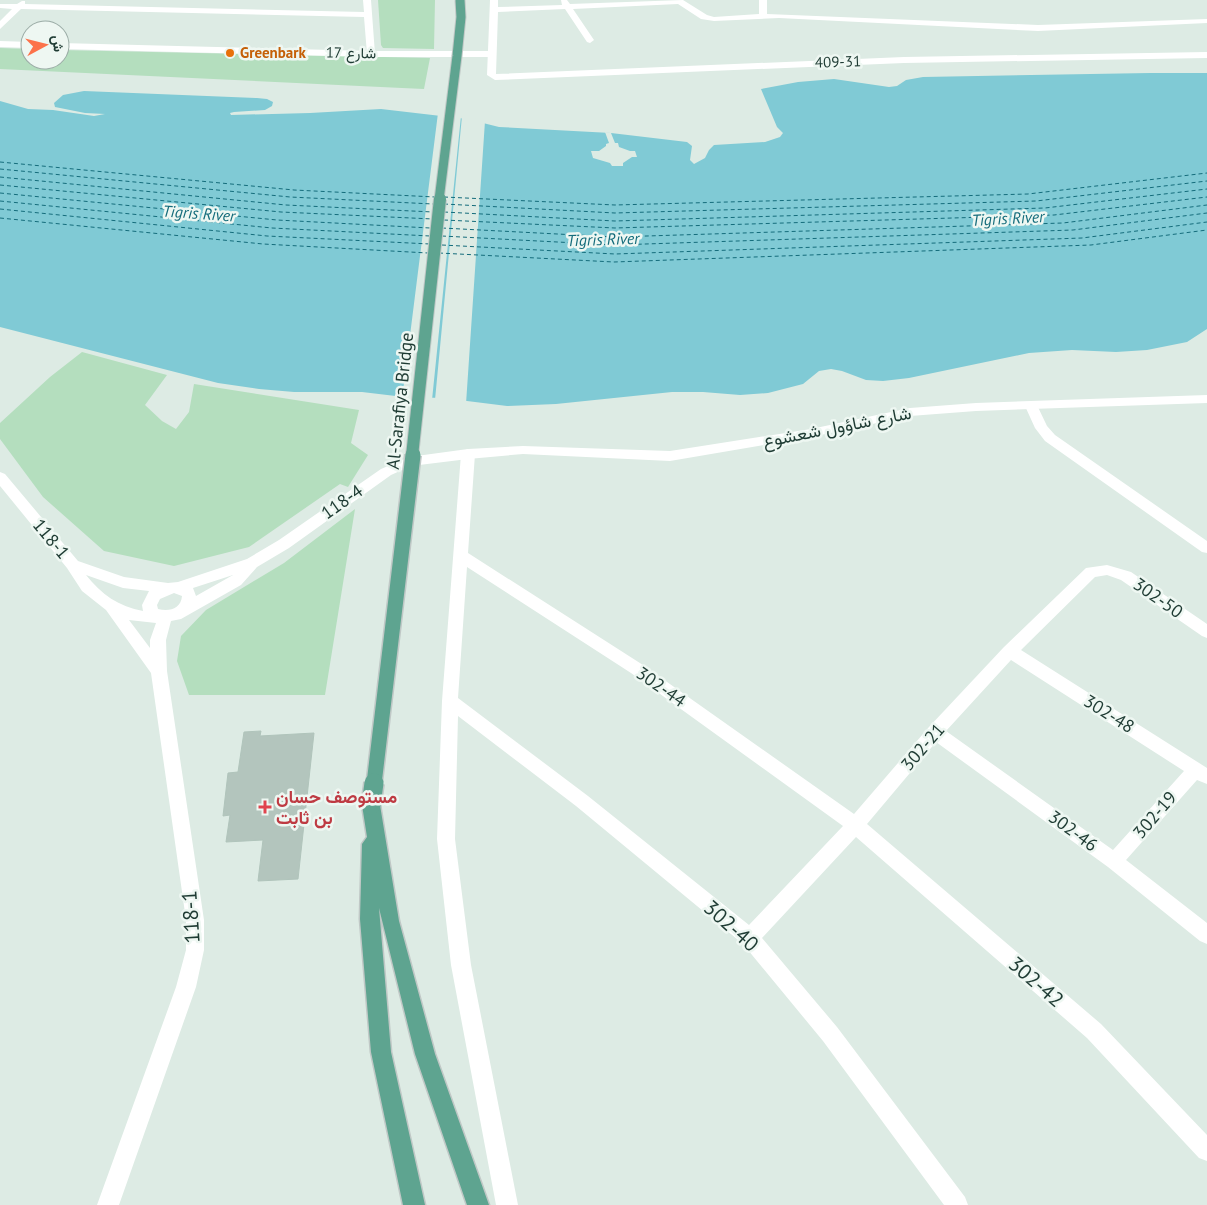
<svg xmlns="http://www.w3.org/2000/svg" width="1207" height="1205" font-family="'PT Sans',Vazirmatn,sans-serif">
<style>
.green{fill:#b4debe}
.water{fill:#80cad5}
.pier{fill:#ddebe4}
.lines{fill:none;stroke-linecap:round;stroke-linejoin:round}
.ferry{stroke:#146c7b;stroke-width:1;stroke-dasharray:4 3;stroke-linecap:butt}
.building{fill:#b3c5bd;stroke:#b0c4bb}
.primary-casing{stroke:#c0c8c6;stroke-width:3}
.minor{fill:#fff;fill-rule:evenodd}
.tertiary{fill:#fff;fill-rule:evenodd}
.primary{fill:#5ea490;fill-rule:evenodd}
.primary-bridge-far3-casing{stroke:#c0c8c6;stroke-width:11;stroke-linecap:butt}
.primary-bridge-far2-casing{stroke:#c0c8c6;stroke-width:14;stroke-linecap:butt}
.primary-bridge-far1-casing{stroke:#c0c8c6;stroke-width:18;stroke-linecap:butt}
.primary-bridge-casing{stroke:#c0c8c6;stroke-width:22;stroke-linecap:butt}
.primary-bridge-far3{stroke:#5ea490;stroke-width:9}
.primary-bridge-far2{stroke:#5ea490;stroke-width:12}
.primary-bridge-far1{stroke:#5ea490;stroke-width:15}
.primary-bridge{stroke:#5ea490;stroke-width:19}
.food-dot{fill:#e8710a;stroke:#eef7f2;stroke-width:2}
.health-dot{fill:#e0444e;stroke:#eef7f2;stroke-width:2}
.labels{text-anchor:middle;stroke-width:5;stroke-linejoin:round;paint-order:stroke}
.far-food-label{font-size:15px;font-weight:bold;fill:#c56008;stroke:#eef7f2;text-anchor:start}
.far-street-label{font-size:15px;fill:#1e3b33;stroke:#eef7f2}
.far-water-label{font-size:16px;font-style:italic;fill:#146c7b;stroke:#eef7f2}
.street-label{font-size:18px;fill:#1e3b33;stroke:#eef7f2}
.health-label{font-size:18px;font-weight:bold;fill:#be3a42;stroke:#eef7f2;text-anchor:start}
.near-street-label{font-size:21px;fill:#1e3b33;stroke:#eef7f2}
</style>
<rect width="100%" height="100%" fill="#ddebe4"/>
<!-- green -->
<path class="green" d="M378,0H435L434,49L383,48L381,45Z
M0,48L30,49V60H60V50L430,58L424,89L402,88L0,69Z
M82,352L167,375L145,405L162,421L176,429L189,412L194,384L359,410L351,443L368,455L348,487L340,484L249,547L174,566L104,551L43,497L0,439V423L50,377Z
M355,509L325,695H189L177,661L181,636L206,610L284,563Z"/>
<!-- water -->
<path class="water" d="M1150,73H1207V329L1187,342L1147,350L1116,352L1072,350L1029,353L909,378L883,381L866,380L842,371L831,369L819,371L803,384L768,393L740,395L703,392H672L556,404L507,406L443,398L404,397L362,392H294L259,389L218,383L0,327V101L28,109L53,110L94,116L105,114L85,113L55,107L54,103L63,95L84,91L257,98L267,99L273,102L272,106L265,110L234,112L230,113L231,115L310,113L381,109L467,119L499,127L611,133L687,142L692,146L690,160L694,164L705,158L709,150L714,145L765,142L780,137L783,133L777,127L761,89L798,82L834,79L889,87L897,86L906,80L923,77Z"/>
<!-- pier -->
<path class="pier" d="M438,113L461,116L432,400H404L402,399Z
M462,116L485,121L466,404L435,400Z
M605,132L611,133L615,143H618L619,147L630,151H635L637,157H632L623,163V166H612L610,163L593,158L591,151H599L606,146V144L609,143Z"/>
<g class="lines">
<!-- ferry -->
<path class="ferry" d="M0,162L294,190L435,197
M0,169L290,197L433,204
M0,177L286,205L433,212
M0,185L281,212L433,219
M0,193L277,220L430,228
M444,197L615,205L1028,194L1207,173
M0,201L272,228L430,236
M444,204L615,213L1036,201L1207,181
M0,209L267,236L430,244
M444,212L615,221L1045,208L1207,189
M0,218L263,244L428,253
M444,220L615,228L1054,215L1207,197
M442,228L615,237L1063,223L1207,205
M442,236L615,245L1073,230L1207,213
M442,245L615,254L1082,238L1207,222
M439,253L614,262L1091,245L1207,230"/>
</g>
<!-- building -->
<path class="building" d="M261,731L260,736L314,733L298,879L258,881L263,840L226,842L230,815L223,816L228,773L238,772L244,732Z"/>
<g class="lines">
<defs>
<path id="primary" d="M371,797L377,800L380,805L399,921L435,1054L489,1205H467L415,1054L379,908L391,1052L425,1205H403L371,1052L360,919L362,844L367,837L362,805L365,800Z"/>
</defs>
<!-- primary casing -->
<use href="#primary" class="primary-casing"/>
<!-- minor -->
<path class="minor" d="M363,0H371L375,54L371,57L367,54L364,17L21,9L0,29V21L12,9L0,8V4H17L22,1H25V4L364,12Z
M490,0H498V7L562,5L561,0H567L570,4L683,0L707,15L714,17L759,14V0H767V14L1038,25L1207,19V23L1038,31L779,18L714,21L701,19L678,4L573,9L594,40L590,43L587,42L565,9L498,12L496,74L904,57L1207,52V58L904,63L495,80L487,75Z
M1031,402L1036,403L1047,426L1055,435L1207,541V553L1202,552L1045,441L1035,428L1025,406Z
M468,449L473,451L475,454L468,553L643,665L854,814L929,727L1004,647L1086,568L1107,565L1131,572L1207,624V638L1202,636L1121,580L1107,575L1095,577L1021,650L1207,768V784L1197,780L1126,860L1207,923V944L1200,941L1108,867L936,742L867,824L1101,1024L1207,1135V1161L1199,1158L1087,1038L856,837L762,938L837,1027L965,1197L968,1205H944L823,1041L743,944L576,806L458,716L455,839L471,965L518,1205H496L451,965L437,839L442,701L461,454L463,451ZM467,567L631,673L843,826L749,925L588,796L458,698ZM1011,660L1184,771L1113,850L946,731Z"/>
<!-- tertiary -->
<path class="tertiary" d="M0,41L30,42V48L0,47Z
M60,43L371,51H492L496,54L492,57H371L60,49Z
M1207,395V403L976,411L910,416L811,437L670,461L523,454L468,459L411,466L391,475L289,548L257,567L241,585L181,619L171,621L166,640L167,671L204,920V950L196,987L119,1205H97L176,987L186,950V920L151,673L106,610L82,591L67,568L0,486V472L5,474L78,561L124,577L168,583L178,582L247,559L279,540L381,469L409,457L468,449L523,446L670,451L811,429L910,408L976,403ZM86,575L123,588L149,591L142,605L143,611C119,607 101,594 86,575ZM233,575L196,596L193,588ZM174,593L182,596C181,609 169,612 158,609L157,605L160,599ZM129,620L156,623L150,640V648Z"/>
<!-- primary -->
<use href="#primary" class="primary"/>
<defs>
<path id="primary-bridge-far3" d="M439,200L457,56L461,17L460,0"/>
<path id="primary-bridge-far2" d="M412,456L440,199"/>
<path id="primary-bridge-far1" d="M374,784L413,455"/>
<path id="primary-bridge" d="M371,805L374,783"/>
</defs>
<!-- primary-bridge-far3 casing -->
<use href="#primary-bridge-far3" class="primary-bridge-far3-casing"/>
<!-- primary-bridge-far2 casing -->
<use href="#primary-bridge-far2" class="primary-bridge-far2-casing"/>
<!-- primary-bridge-far1 casing -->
<use href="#primary-bridge-far1" class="primary-bridge-far1-casing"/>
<!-- primary-bridge casing -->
<use href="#primary-bridge" class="primary-bridge-casing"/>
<!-- primary-bridge-far3 -->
<use href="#primary-bridge-far3" class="primary-bridge-far3"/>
<!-- primary-bridge-far2 -->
<use href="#primary-bridge-far2" class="primary-bridge-far2"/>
<!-- primary-bridge-far1 -->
<use href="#primary-bridge-far1" class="primary-bridge-far1"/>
<!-- primary-bridge -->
<use href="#primary-bridge" class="primary-bridge"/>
</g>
<!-- markers -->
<circle class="food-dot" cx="230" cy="53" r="5"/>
<path class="health-dot" d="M262.5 799.5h5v5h5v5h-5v5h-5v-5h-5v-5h5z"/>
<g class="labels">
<!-- far-food labels -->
<g class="far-food-label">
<text x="240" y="58">Greenbark</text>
</g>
<!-- far-street labels -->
<g class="far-street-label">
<text transform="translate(351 53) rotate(1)" y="5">شارع 17</text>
<text transform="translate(838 62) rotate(-2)" y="5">409-31</text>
</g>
<!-- far-water labels -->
<g class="far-water-label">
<text transform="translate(199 213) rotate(4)" y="6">Tigris River</text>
<text transform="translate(1008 218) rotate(-3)" y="6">Tigris River</text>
<text transform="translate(603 239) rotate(-2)" y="6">Tigris River</text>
</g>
<!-- street labels -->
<g class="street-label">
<text transform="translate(400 401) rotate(-84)" y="6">Al-Sarafiya Bridge</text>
<text transform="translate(837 427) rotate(-11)" y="6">شارع شاؤول شعشوع</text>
<text transform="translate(342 502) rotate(-35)" y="6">118-4</text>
<text transform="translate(51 539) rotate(50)" y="6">118-1</text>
<text transform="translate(1158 598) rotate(35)" y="6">302-50</text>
<text transform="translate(661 687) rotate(35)" y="6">302-44</text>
<text transform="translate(1109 714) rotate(32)" y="6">302-48</text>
<text transform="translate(923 747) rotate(-49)" y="6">302-21</text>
<text transform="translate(1155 815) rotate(-49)" y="6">302-19</text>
<text transform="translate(1073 831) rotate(36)" y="6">302-46</text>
</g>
<!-- health labels -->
<g class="health-label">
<text x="276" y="803">مستوصف حسان<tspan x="276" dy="21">بن ثابت</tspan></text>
</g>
<!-- near-street labels -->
<g class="near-street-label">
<text transform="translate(191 917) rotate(-94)" y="7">118-1</text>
<text transform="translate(731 926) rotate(42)" y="7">302-40</text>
<text transform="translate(1036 982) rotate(41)" y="7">302-42</text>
</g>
</g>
<!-- north arrow -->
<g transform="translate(45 45) rotate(83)"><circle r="24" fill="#eef7f2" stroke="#9baca6"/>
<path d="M0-4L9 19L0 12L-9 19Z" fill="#fc724a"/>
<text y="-8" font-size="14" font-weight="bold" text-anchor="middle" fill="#1e3b33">ش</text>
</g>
</svg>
